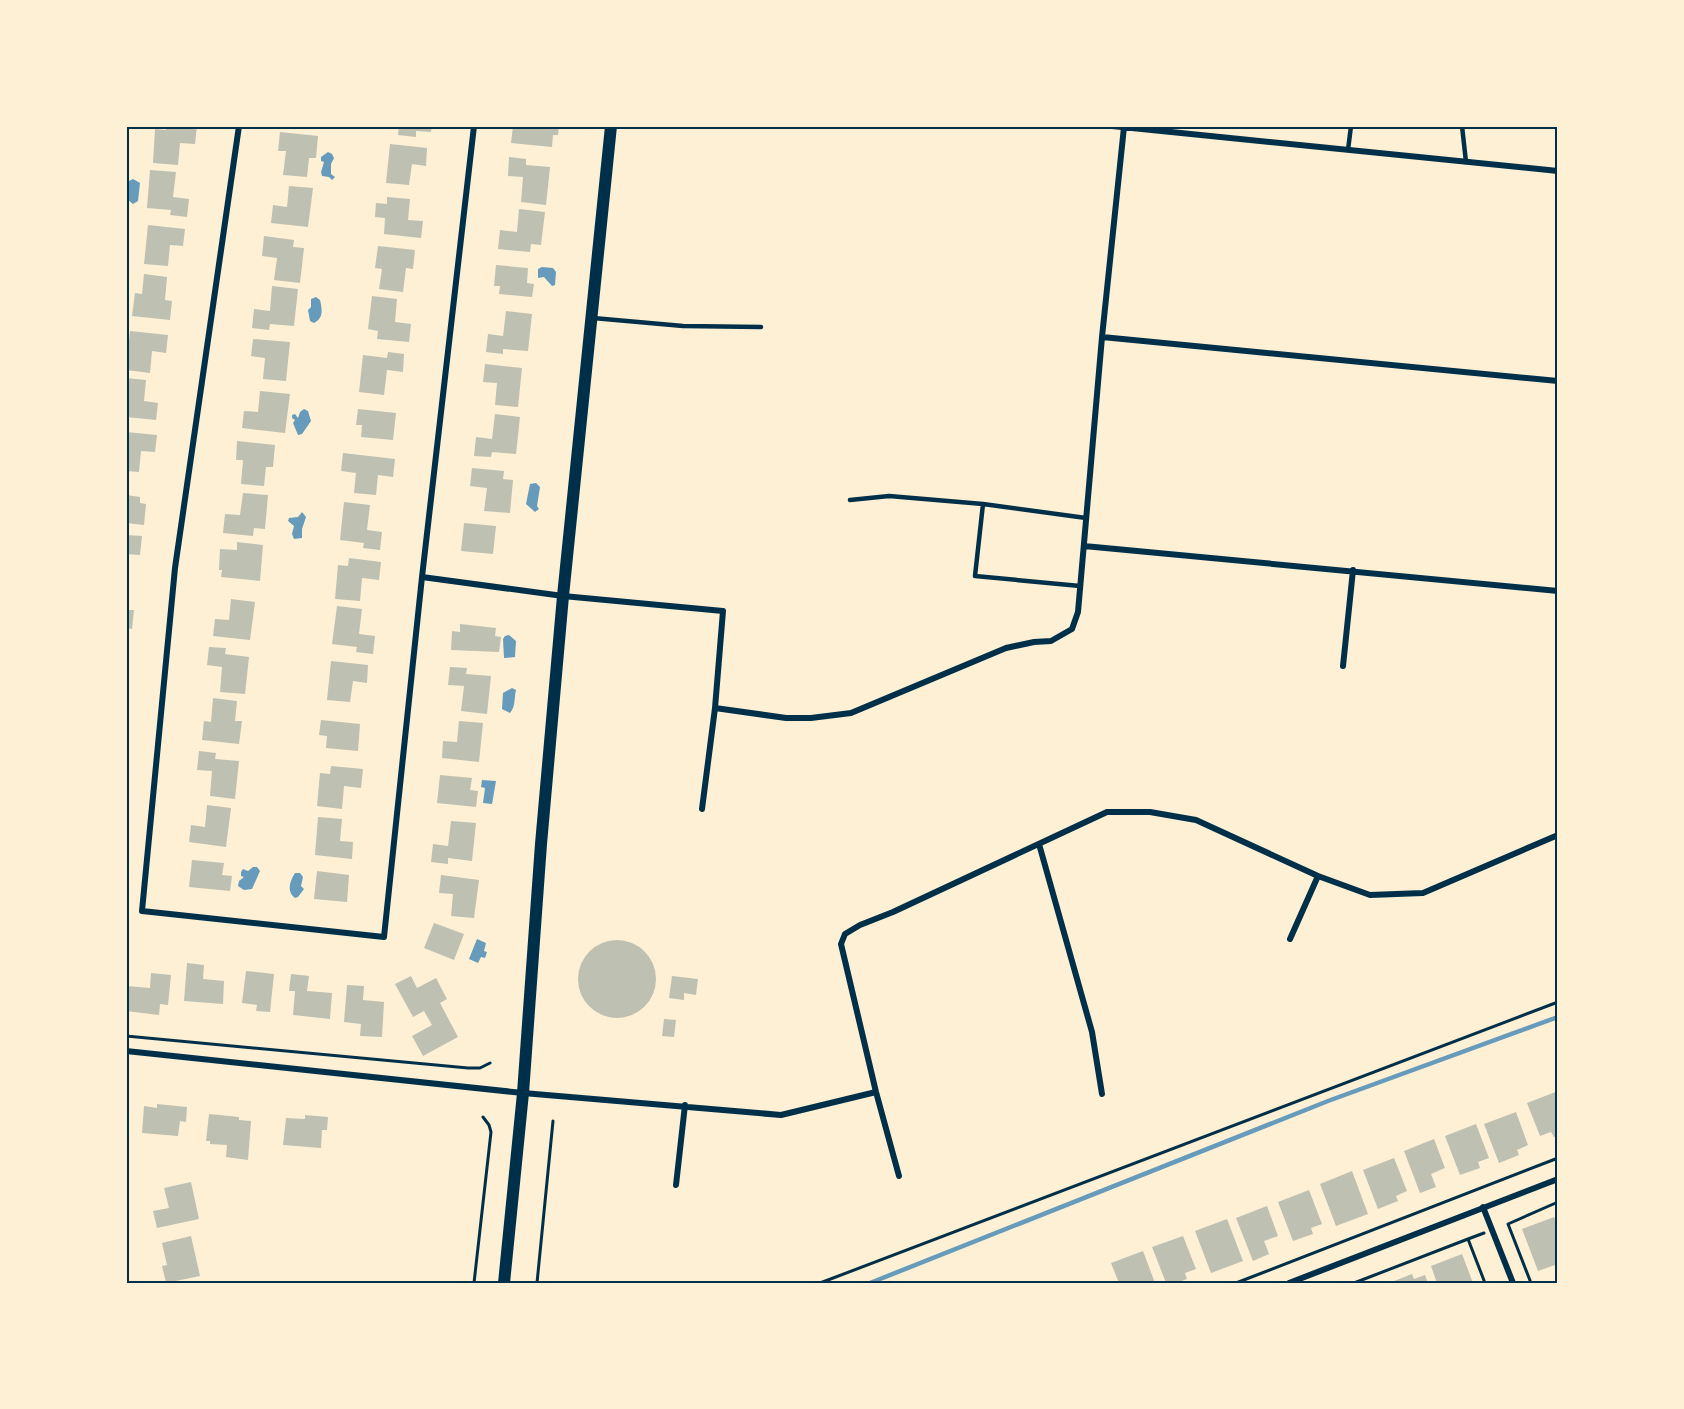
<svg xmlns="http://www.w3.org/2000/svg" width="1684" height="1409" font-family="'Noto Sans',sans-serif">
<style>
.water{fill:#669bbc}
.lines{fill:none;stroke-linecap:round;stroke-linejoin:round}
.stream{stroke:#669bbc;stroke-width:4.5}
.building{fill:#bec0b2}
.path{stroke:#003049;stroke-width:3}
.service{stroke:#003049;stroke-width:4.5}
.minor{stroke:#003049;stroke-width:6}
.secondary{stroke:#003049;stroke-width:12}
.neatline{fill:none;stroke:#003049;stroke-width:2}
</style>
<rect width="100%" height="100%" fill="#fdf0d5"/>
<!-- water -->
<path class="water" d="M328,152L332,154L334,158L331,164V174L335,177L332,180L329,177L322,176L321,172L324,162L321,161V157Z
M133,179L140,183L138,201L133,204L127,199L129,181Z
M542,267L553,268L556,272L555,285L552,286L544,277L538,278V269Z
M316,297L320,300C322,309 324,318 314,323L310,321L308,310L311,307V299Z
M304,409L308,411L311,421L302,434L298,435L293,423L295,420L292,418V415L295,414L298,418L300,412Z
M536,483L540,487L537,506L539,509L535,512L526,504L530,484Z
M302,512L306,517L302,529V538L294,539L292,534L294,526L288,521L289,518L298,517Z
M509,635L516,641L515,657L504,658L503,639L505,636Z
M512,688L516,690C514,697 516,706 510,713L502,709L503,693Z
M482,780L496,781L492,804L483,803L485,788L481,787Z
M253,867H257L260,871L252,889L244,890L238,886L239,881L244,877L241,876V872L243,869L248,871Z
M295,873H300L303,877L301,886L304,889L298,897L295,898C286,891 290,881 295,873Z
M477,939L486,943L484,951L487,952L485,958L481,957L478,963L469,959Z"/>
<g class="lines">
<!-- stream -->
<path class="stream" d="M870,1283L1328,1101L1558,1017"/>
</g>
<!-- building -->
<path class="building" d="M166,126H197L195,144L180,143L178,165L153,163L155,129L166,130Z
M399,126H432L431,132L416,131V137L398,135Z
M513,126H559L558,135H553L552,147L511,143Z
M280,132L318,136L316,158H309L307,177L283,175L286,151H278Z
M390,144L427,148L426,166L412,164L409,185L386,183Z
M509,157L526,159V165L550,167L546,205L521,202L523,177L508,176Z
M150,170L176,172L173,197L189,199L187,217L170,215L171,210L147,208Z
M289,186L313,188L308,227L271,223L273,205L287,207Z
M387,197L410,199L408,220L423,221L421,238L384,234L385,218L375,217L376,203L387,204Z
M519,209L545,212L541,245L531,244L530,252L498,249L500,230L517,232Z
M148,225L185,229L183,246L170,245L168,266L144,264Z
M264,236L294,240L293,247L304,248L300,283L274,280L277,258L262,256Z
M378,246L415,250L413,269L406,268L403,292L379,289L382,269L375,268Z
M496,265L528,268L527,283L534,284L532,297L499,294L500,286H494Z
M144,274L167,277L165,300L172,301L170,320L132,316L135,293L142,294Z
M272,286L298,289L294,326L270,324L269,330L252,328L254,309L270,311Z
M372,296L397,299L395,322L411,324L409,342L377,339L378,331L368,329Z
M506,311L532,314L528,351L503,349V354L486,352L488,334L503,336Z
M130,331L168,335L166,353L152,351L150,373L126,370Z
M253,339L290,342L286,381L263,379L265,358L251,356Z
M388,352L404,354L403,372L387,370L384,395L359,392L363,355L387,358Z
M485,364L522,368L518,407L495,405L497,383L483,382Z
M126,378L146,380L144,401L158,403L156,420L126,417Z
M260,391L290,394L285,433L242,428L244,411L258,412Z
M358,409L396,413L393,440L361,437L362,425H356Z
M495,414L520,417L516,454L492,452L491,457L474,456L476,437L492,439Z
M126,432L157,435L155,452L141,451L139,472L126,471Z
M237,441L275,445L273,467H266L264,486L241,484L243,460H236Z
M343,453L395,459L393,477L378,475L376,495L354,493L356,473L341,471Z
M472,468L504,471L503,479L513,480L510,513L484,511L487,488L470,486Z
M243,493L268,495L265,529L254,528L253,536L223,533L225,514L240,515Z
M126,495L140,497V503L146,504L144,525L126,523Z
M344,502L370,505L367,530L382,532L380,550L363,548L364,543L340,540Z
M464,523L496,526L493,554L461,551Z
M126,535L142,536L140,555L126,554Z
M237,542L263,545L260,581L221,577L222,570H219L220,549L237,550Z
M349,558L381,562L379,580L362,578L360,601L335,599L338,565L348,566Z
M231,599L255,602L250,640L213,636L215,619L229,620Z
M337,606L362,609L359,634L375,636L373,654L356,652L357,647L332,644Z
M126,610H134L132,629L126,628Z
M460,624L496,628L495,636L501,637L499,652L451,650L452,631L460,632Z
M209,647L226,648L225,654L249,657L245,694L220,692L222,667L207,665Z
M331,661L368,665L367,683L353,681L350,702L327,700Z
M450,667L467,668L466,674L491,676L487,714L461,711L464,686L448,685Z
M213,698L237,701L235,721H242L239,744L202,740L204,721L211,722Z
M321,720L360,724L358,751L326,748L327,736L319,735Z
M459,721L483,723L479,762L442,758L443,741L457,742Z
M199,751L216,753L215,759L239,761L235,799L210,796L212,771L197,770Z
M331,766L363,769L361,788L344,786L342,809L317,806L320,773L330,774Z
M440,775L472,778L470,790L478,791L476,807L437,803Z
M207,805L231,808L226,847L189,842L191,825L205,827Z
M318,817L342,819L340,841L353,842L352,859L315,855Z
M451,821L476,823L472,861L448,858V864L431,862L433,844L448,846Z
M192,860L224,863L222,875L232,876L230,891L189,887Z
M317,871L349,875L347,902L314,899Z
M441,875L479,880L474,918L451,916L453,894L439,893Z
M434,923L464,934L454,960L424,948Z
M578 979a39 39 0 1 1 78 0a39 39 0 1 1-78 0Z
M187,963L204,965L203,979L224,981L223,1004L184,1001Z
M246,971L274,974L270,1012L256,1011L257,1005L242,1003Z
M151,973L171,975L168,1005L160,1004L159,1015L126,1011L127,986L150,988Z
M291,974L309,976L307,991L332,993L330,1019L293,1015L295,991H289Z
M411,976L417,988L436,978L447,999L440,1003L458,1037L423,1056L412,1036L432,1025L424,1011L413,1017L395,984Z
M672,976L698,979L696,995L684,993V1000L669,998Z
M347,985L364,986L363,1000L384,1002L382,1037L360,1036L361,1024L344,1022Z
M664,1019L676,1020L674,1037L662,1036Z
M1558,1091V1136L1554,1137L1551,1132L1540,1136L1527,1103Z
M157,1104L187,1107L186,1122L180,1121L178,1136L142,1133L144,1106L157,1108Z
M1516,1112L1528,1145L1517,1150L1519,1155L1499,1163L1484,1124Z
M209,1114L239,1117V1120L251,1121L248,1160L226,1157L227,1145L210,1144V1141H206Z
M305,1115L328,1117L327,1130H322L321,1148L283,1145L286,1118L305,1119Z
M1476,1124L1489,1158L1478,1162L1480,1168L1460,1175L1445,1136Z
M1434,1139L1445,1168L1431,1174L1436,1187L1420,1193L1404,1151Z
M1394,1158L1407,1191L1396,1196L1398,1201L1378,1209L1363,1170Z
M1352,1171L1368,1214L1336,1226L1320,1184Z
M191,1182L199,1219L157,1228L153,1211L169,1208L164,1188Z
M1309,1190L1322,1224L1311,1228L1313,1234L1293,1241L1278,1202Z
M1267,1206L1278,1236L1264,1241L1269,1254L1253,1261L1236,1218Z
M1554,1217L1558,1226V1264L1538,1271L1522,1229Z
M1227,1219L1243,1261L1211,1273L1195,1231Z
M191,1236L200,1276L166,1283L162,1266L167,1265L162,1243Z
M1183,1236L1196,1269L1185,1273L1187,1279L1176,1283H1166L1152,1247Z
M1143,1251L1155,1283H1119L1111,1263Z
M1462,1254L1473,1283H1437L1431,1266Z
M1412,1274L1414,1279L1425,1275L1428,1283H1389Z"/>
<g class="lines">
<!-- path -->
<path class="path" d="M126,1036L468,1068H480L490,1063
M1468,1239L1484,1233
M474,1283L491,1132L489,1125L483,1117
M537,1283L553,1121
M820,1283L1558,1002
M1236,1283L1558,1158
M1354,1283L1468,1239L1485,1283
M1531,1283L1508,1224L1558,1202"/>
<!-- service -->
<path class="service" d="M1462,126L1466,162
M1348,150L1351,126
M593,318L683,326L761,327
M850,500L889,496L983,504
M1080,586L975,576L983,504L1086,518"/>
<!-- minor -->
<path class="minor" d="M239,126L175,568L142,911L384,937L422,577L474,126
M1112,126L1558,171
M1102,337L1558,381
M1084,546L1558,591
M422,577L563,596L723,611L715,708L702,809
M1343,666L1353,570
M715,708L786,718H811L851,713L1006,648L1034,642L1051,641L1072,629L1078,612L1102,337L1124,127
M1039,844L1092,1032L1102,1094
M1290,939L1318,876
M126,1051L523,1093L781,1115L876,1092
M899,1176L876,1092L841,944L845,934L860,925L893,912L1107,812H1150L1196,820L1318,876L1370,895L1423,893L1558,835
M676,1185L685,1105
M1483,1207L1513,1283
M1289,1283L1558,1179"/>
<!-- secondary -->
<path class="secondary" d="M504,1283L523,1093L541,844L563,596L611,126"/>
</g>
<!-- border -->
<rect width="1684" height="1409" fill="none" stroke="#fdf0d5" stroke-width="255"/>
<rect x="128" y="128" width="1428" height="1154" class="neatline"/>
</svg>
